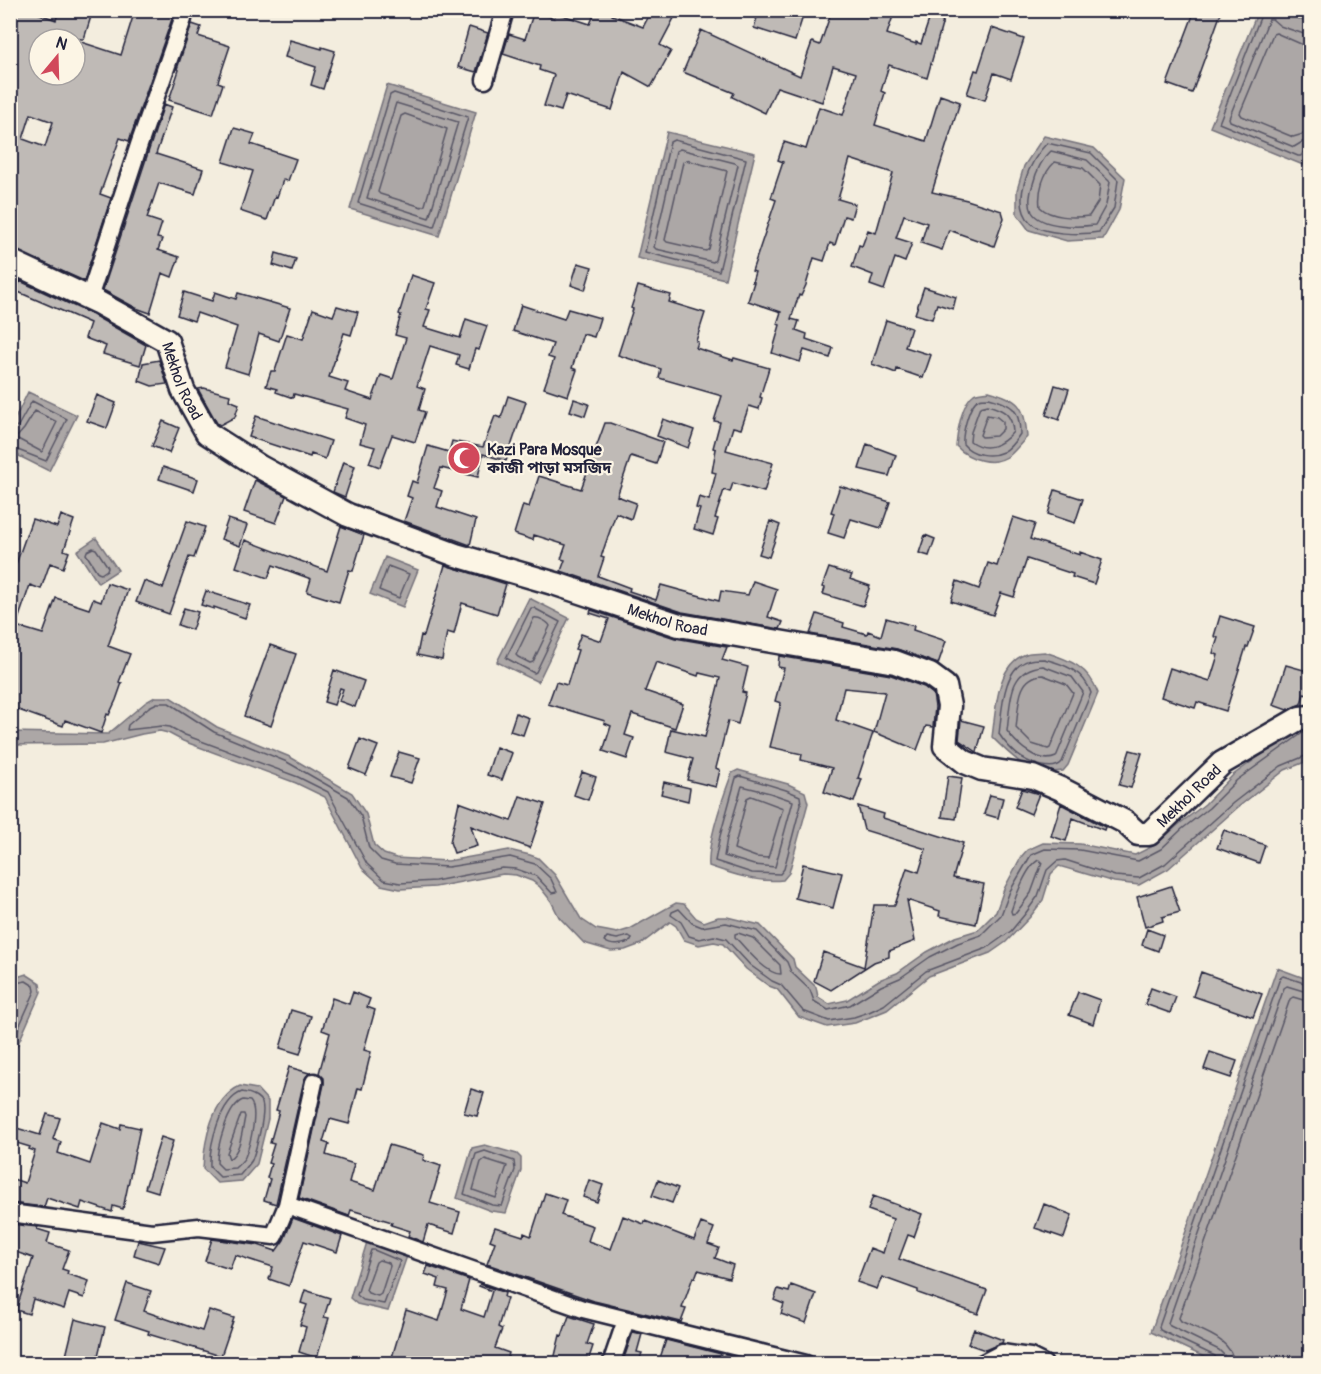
<svg xmlns="http://www.w3.org/2000/svg" width="1321" height="1374" font-family="Pangolin,'Noto Sans Bengali',sans-serif">
<style>
.water{fill:#aca7a6;stroke:#75727b;stroke-width:1.5}
.lines{fill:none;stroke-linecap:round;stroke-linejoin:round}
.shore{stroke:#595766;stroke-width:1.5}
.building{fill:#bfbab6;stroke:#22223b;stroke-width:1.5;fill-rule:evenodd}
.street-casing{stroke:#22223b;stroke-width:21}
.secondary-casing{stroke:#22223b;stroke-width:27}
.street{stroke:#fcf5e5;stroke-width:16}
.secondary{stroke:#fcf5e5;stroke-width:22}
.labels{text-anchor:middle;stroke-width:4.5;stroke-linejoin:round;paint-order:stroke}
.street-label{font-size:16px;fill:#22223b;stroke:#fcf5e5}
.poi-label{font-size:16px;font-weight:bold;fill:#22223b;stroke:#fcf5e5;text-anchor:start}
</style>
<rect width="100%" height="100%" fill="#f3edde"/>
<filter id="ink" filterUnits="userSpaceOnUse"><feTurbulence type="fractalNoise" baseFrequency=".0167" numOctaves="2"/><feDisplacementMap in="SourceGraphic" scale="12" xChannelSelector="R" yChannelSelector="G"/><feConvolveMatrix kernelMatrix="1 2 1 2 8 2 1 2 1" color-interpolation-filters="sRGB"/></filter>
<g filter="url(#ink)">
<!-- water -->
<path class="water" d="M1258,11H1279L1310,23V148L1303,165L1210,127Z
M387,85L476,112L439,236L350,209Z
M667,132L755,153L725,279L637,258Z
M1044,136L1094,148L1125,178L1119,210L1103,239L1067,241L1029,230L1017,214V190L1024,166Z
M989,391C1019,400 1025,405 1027,437C1021,443 1016,450 1010,455C993,468 968,459 956,446C957,432 962,402 974,394C978,392 985,392 989,391Z
M28,392L77,415L49,471L11,452V427Z
M96,538L118,570L98,583L77,551Z
M385,557L418,570L403,607L370,594Z
M529,598L569,618L538,682L497,662Z
M1045,652C1070,660 1089,667 1098,693L1068,765L1063,771C1030,776 1014,759 992,737C996,711 996,664 1026,654C1031,652 1039,653 1045,652Z
M155,697H170L217,727L290,757L352,793L366,814L374,845L384,854L396,858L448,861L509,850L530,855L538,858L555,875L581,919L596,929L607,931L617,933L630,929L676,903L684,904L696,918L704,922L718,917H727L760,925L793,959L795,967L816,987L818,997L829,1004L847,1000L879,980L897,973L927,952L955,937L978,930L996,912L1004,889L1021,857L1027,850L1043,843L1080,844L1135,855L1157,844L1178,825L1205,804L1233,775L1303,725L1310,726V760L1285,770L1237,808L1168,869L1139,885L1114,882L1059,866L1051,874L1043,900L1030,917L1006,942L990,953L929,976L887,1010L855,1023L827,1027L799,1017L777,989L769,986L746,969L723,944L714,942L699,945L684,940L676,926L670,922L641,944L625,950L611,951L584,943L559,917L551,901L540,887L532,881L516,875L503,874L435,887L400,889L381,885L362,868L325,797L296,783L183,741L168,733L160,731L142,734L103,744L11,745V732L108,734L146,702Z
M738,770L788,784L805,792L808,803L789,873L783,880C758,883 732,874 709,866C707,841 723,797 732,773Z
M1277,968L1310,980V1363H1217L1151,1332Z
M26,974L40,983L41,992L14,1053H11V979Z
M240,1086L257,1089L268,1101V1119L257,1164L242,1181L217,1183L203,1169C204,1140 212,1099 240,1086Z
M485,1145L517,1154L521,1158V1170L506,1213L491,1211L457,1198L472,1148Z
M367,1242L407,1256L388,1311L357,1304L350,1298Z"/>
<g class="lines">
<!-- shore -->
<path class="shore" d="M1263,10L1219,123L1298,156H1301L1305,149L1310,148
M1310,36L1280,26L1272,19H1269L1229,118L1230,121L1294,147L1304,141H1310
M1310,45L1301,44L1276,33L1273,34L1240,113L1242,116L1293,137L1310,132
M394,93L468,117L434,227L358,203L390,95Z
M396,103L458,122L429,218L367,198Z
M405,114L447,129L425,205L422,207L380,194L378,192L401,116Z
M674,140L746,159L719,271L645,252L670,142Z
M1047,143L1091,153L1118,180L1114,208L1099,232C1083,235 1043,235 1031,223C1010,202 1030,160 1047,143Z
M680,149L735,163L738,165L715,260L713,262L656,249L654,247L676,151Z
M1051,151L1087,160L1110,182L1106,205L1095,225C1079,227 1041,228 1032,212C1028,204 1030,192 1033,184C1036,172 1041,160 1051,151Z
M686,160L727,171L709,249L706,251L667,242L665,240L683,162Z
M1055,162L1083,168L1100,185L1098,202L1089,216C1074,218 1051,218 1040,207C1038,191 1043,173 1055,162Z
M989,398C1012,404 1020,409 1020,434C1016,440 1010,449 1003,452C990,458 972,455 963,444C962,434 969,403 979,399C980,398 988,398 989,398Z
M988,405C1004,410 1012,414 1013,432C1002,445 986,453 970,441L971,432L980,407Z
M35,411L57,422L42,452L16,438L24,429Z
M987,415L997,417L1003,422V429L996,436L982,437L980,435Z
M10,428L18,426L32,401L67,419L46,461L10,447
M93,548L96,549L108,567L107,570L101,574L98,573L86,554L87,551Z
M388,566L409,574L399,598L379,590Z
M531,608H534L560,622L536,672L534,673L506,658Z
M534,618C539,617 548,622 550,626L533,662L530,663L518,657L516,655Z
M1044,659C1064,664 1084,671 1091,693L1062,762C1054,772 1032,764 1022,758C1014,753 1004,742 999,734C1002,712 1002,666 1030,660C1034,659 1039,659 1044,659Z
M1043,666L1072,677L1083,692L1056,757C1039,765 1017,745 1007,731C1011,703 1007,669 1043,666Z
M1043,675L1066,684L1073,693L1050,748L1048,749L1032,744L1016,728C1019,708 1016,676 1043,675Z
M157,703H169L214,732L287,762L348,797L361,816L369,848L381,860L395,864L448,867L510,857L535,864L551,879L557,892L552,893L536,876L516,869L502,868L435,881L400,883L384,880L367,864L328,792L298,777L185,735L170,727L162,726L127,730L128,725L149,707Z
M1310,732H1304L1237,780L1209,808L1182,829L1161,849L1138,861L1080,850L1045,849L1031,855L1010,891L1001,915L981,935L958,943L930,957L900,978L881,986L850,1005L828,1010L814,1001L810,990L791,972L787,962L757,931L726,923L702,927L692,923L679,909L672,912L671,915L681,922L689,936L699,939L714,936L726,939L750,965L772,981L781,985L803,1011L829,1021L854,1017L869,1012L884,1005L926,971L987,948L1011,931L1025,914L1038,896L1047,870L1057,861L1065,860L1115,876L1139,878L1165,864L1233,803L1281,766L1310,754
M740,776L786,790L800,796L801,804L784,869L780,874L752,873L715,861L720,836L736,778Z
M742,786L770,793L793,801L775,867L754,865L724,856L727,838Z
M751,796L783,808L768,858L756,857L734,849L747,798Z
M1039,860L1042,863L1031,893L1016,913L1012,914L1011,911C1015,898 1027,865 1039,860Z
M738,933L753,938L780,965L781,974C767,975 745,948 735,937V934Z
M629,936L632,938L631,941C623,945 612,947 604,941L607,937L617,939Z
M10,984L26,981L34,986L35,991L10,1047
M242,1092C250,1093 258,1095 262,1103C266,1114 256,1149 252,1160C249,1165 244,1170 240,1175L220,1177L210,1167C209,1145 220,1100 242,1092Z
M243,1100L250,1101C259,1111 250,1145 245,1157C243,1161 238,1165 235,1168L223,1169L217,1163C217,1147 227,1106 243,1100Z
M241,1114H244L245,1117C242,1130 241,1152 229,1159L227,1153Z
M485,1151L514,1161L515,1170L502,1206L492,1205L464,1194L476,1154Z
M485,1159L507,1166L496,1198L473,1190L481,1162Z
M371,1250H374L400,1261L384,1304L363,1300L357,1295Z
M379,1260L389,1263L390,1266L381,1294L378,1296L368,1293L366,1290L376,1262Z
M1218,1364L1215,1356L1160,1330L1159,1327L1280,978L1283,976L1310,985
M1225,1364L1224,1355L1219,1350L1170,1326L1168,1323L1284,988L1287,986L1310,993
M1234,1364C1233,1338 1200,1331 1181,1321L1179,1318L1290,999L1293,997L1310,1002"/>
</g>
<!-- building -->
<path class="building" d="M10,10H29L56,20L59,10H93L84,39H39V75H75V40L121,55L135,10H177L173,16L129,141L120,138L100,194L111,198L84,281L10,248ZM31,114L53,122L45,147L23,139Z
M596,10H614L612,15L643,27L652,10H669L667,15L674,18L660,45L671,51L651,87L624,72L612,110L566,95L561,111L544,106L554,75L539,70L540,66L503,54L509,34L525,39L534,11L554,18L556,13L590,24Z
M759,10H805L795,41L754,28Z
M832,10H895L887,34L916,44V42L921,44L930,17L943,21L927,78L889,65L881,91L885,93L875,125L926,141L940,95L960,102L932,192L967,200L1002,211L1004,218L994,246L949,230L942,250L921,243L927,223L904,215L896,238L912,243L905,262L895,258L884,290L870,285L873,275L852,267L859,245L862,246L868,230L876,233L893,173L850,159L838,199L855,204L851,218L844,216L835,245L830,243L824,261L814,258L806,285L801,296L799,295L791,319L799,321L796,330L807,334L806,339L833,348L830,358L804,350L800,362L772,353L780,325L777,324L781,312L748,301L754,282H752L755,272L752,271L776,200L771,198L783,162L778,160L784,142L806,149L819,107L843,115L856,73L833,66L822,102L777,87L765,113L732,97L734,93L683,72L701,30L800,76L812,42L820,45Z
M1195,10H1222L1192,93L1167,84Z
M192,24L201,27L198,36L230,46L218,82L223,84L213,114L169,100L179,70L177,69Z
M469,27L488,33L476,72L458,67Z
M992,28L1024,39L1011,79L994,73L985,100L967,94L975,70L978,71Z
M290,40L322,49V47L335,51L323,89L311,85L316,67L285,57Z
M164,104L172,107L156,154L203,169L195,194L159,183L147,218L162,223L157,238L162,239L158,250L179,257L172,277L162,273L150,313L136,308L103,290Z
M234,128L255,134L251,144L296,159L288,181L283,180L277,197L275,196L267,220L240,211L253,171L223,162Z
M276,253L296,259L292,271L273,265Z
M578,263L592,267L585,290L571,285Z
M411,275L435,283L426,309L430,310L424,327L460,338L466,319L487,326L479,350L475,349L469,369L456,365L459,355L430,346L417,386L425,389L419,410L425,412L415,442L392,435L380,467L369,463L375,447L360,443L365,425L345,418L348,409L294,394L293,398L276,392L277,389L266,386L271,371H275L287,334L303,339L313,309L333,316L337,306L358,312L351,335L344,333L329,377L348,383L345,391L372,400L381,375L393,379L406,338L395,335L401,315L399,314Z
M20,281L91,314L146,345L140,365L103,354L106,346L85,338L90,323L16,291Z
M638,286L671,295L669,302L705,313L696,341L698,342L696,348L733,360L734,358L769,368L760,397L762,398L759,409L749,406L741,429L733,427L726,450L773,463L764,492L733,483L730,492L724,490L715,518L718,519L713,535L694,529L700,509L696,508L699,497L709,500L716,473L712,472L716,449L713,448L720,422L714,421L722,396L659,378L661,369L618,355L633,309L631,308Z
M924,287L956,297L953,309L937,304L932,319L915,314Z
M184,292L212,301L215,292L236,299L238,293L290,308L279,341L259,334L248,374L225,367L237,327L197,313L194,321L177,315Z
M521,305L564,319L568,309L600,318L594,337L583,334L572,368L577,370L568,396L544,388L554,359L548,357L553,344L513,331Z
M886,320L911,328L905,347L931,355L923,378L897,369L896,373L872,364Z
M159,360L167,384L152,386L139,381L143,363Z
M1055,385L1069,389L1059,420L1046,415Z
M204,388L230,395L229,400L239,404L235,417L220,425L217,423L198,389Z
M97,395L116,403L107,428L87,421Z
M508,396L526,402L506,461L483,454L478,477L441,468L434,488L442,491L437,507L476,520L470,545L404,521L412,498L407,496L412,481L417,483L428,446L449,452L452,441L483,447L495,416L501,418Z
M574,399L589,404L585,416L570,411Z
M256,416L331,441L325,459L311,454L310,457L249,437Z
M663,419L694,430L688,448L657,436Z
M163,421L179,428L169,453L152,446Z
M605,423H610L663,442L656,464L631,456L617,496L636,503L631,519L616,513L601,557L604,558L598,576L630,588L629,591L656,600L661,585L719,601L721,591L748,595L753,581L777,589L768,617L783,622L780,629L682,612L561,571L565,560L561,559L566,545L534,535L533,540L514,534L523,505L529,507L539,476L581,489Z
M867,444L896,455L889,476L859,469Z
M343,462L355,466L345,497L333,492Z
M163,467L198,479L194,491L159,479Z
M255,480L286,496L276,523L244,512Z
M840,486L890,502L881,528L851,519L844,538L828,533L834,513L831,512Z
M1055,490L1083,499L1075,523L1048,514Z
M61,515L74,520L64,550L69,552L63,568L50,563L41,589L30,585L16,626L43,634L56,598L89,609L93,599L101,602L107,583L128,590L108,646L130,654L119,682L122,683L116,700L109,715L107,714L101,733L65,720L63,726L10,707V581L32,519L57,527Z
M1013,517L1035,524L1030,539L1080,555V552L1102,560L1094,584L1072,577L1073,574L1027,559L1014,597L1001,593L993,615L951,601L957,581L979,589L988,563L997,566Z
M228,519L247,525L240,546L221,539Z
M187,521L205,527L194,558L189,557L169,614L136,602L144,581L163,588Z
M770,521L780,525L769,557L759,554Z
M341,526L364,535L353,571L349,570L339,602L307,592L311,579L273,565L268,578L236,567L245,540L327,571Z
M925,535L935,539L929,556L919,553Z
M445,565L506,584L497,614L462,603L454,634L447,632L442,660L417,655L421,635L424,636Z
M829,568L852,575L850,579L870,586L863,606L823,594L825,588L822,587Z
M206,591L250,605L245,618L214,607V609L201,605Z
M184,608L198,612L192,630L178,625Z
M591,610L675,638L727,647L722,660L748,667L742,692L746,693L738,724L728,721L716,768L720,770L716,787L687,780L693,759L666,752L671,729L705,737L720,678L699,673L698,676L656,662L645,691L683,704L675,728L632,714L625,735L634,738L627,759L603,751L611,726L604,723L605,721L548,704L556,682L567,685L578,650L575,649L581,634L601,641L609,619L590,613Z
M817,614L844,623L843,627L867,634L868,631L881,636L886,618L914,626L913,630L946,641L938,664L897,649L810,634Z
M1220,616L1255,627L1248,647H1246L1226,711L1197,702L1195,708L1161,697L1170,668L1210,681L1218,655L1213,653L1218,638L1214,636Z
M270,645L296,654L271,726L244,716Z
M779,656L891,675L924,687L933,694L935,707L933,727L926,726L917,750L874,732L885,692L844,688L836,720L873,733L858,778L862,779L854,802L824,792L832,768L801,760L802,754L770,747L781,703L775,701L784,668L778,667Z
M1286,665L1311,672V696L1304,694L1301,704L1287,710L1273,705Z
M334,670L364,681L355,707L339,701L343,689L340,688L334,705L324,702Z
M516,713L529,718L523,735L510,731Z
M961,720L984,726L977,752L959,740Z
M360,739L378,746L366,775L349,768Z
M496,747L512,753L502,780L487,775Z
M1130,750L1142,753L1131,788L1119,785Z
M399,752L420,758L411,783L390,777Z
M582,772L596,777L588,800L574,795Z
M948,776L962,778L956,819L942,817Z
M664,782L690,788L688,801L661,794Z
M1022,789L1039,794L1031,814L1015,807Z
M990,795L1003,798L998,818L984,814Z
M520,796L545,804L530,848L471,826L477,846L454,853L450,842L459,802L511,821Z
M1061,804L1105,827L1104,830L1073,818L1066,841L1051,836Z
M858,806L884,814L883,818L963,843L953,878L984,884L976,924L939,916L940,911L907,900L915,941L889,951V957L874,962L831,990L814,981L823,952L864,967L874,905H895L907,868L919,872L926,849L864,830Z
M1224,830L1265,845L1259,863L1217,848Z
M803,864L842,873L833,908L795,898Z
M1171,886L1180,912L1162,917L1163,921L1145,927L1137,897Z
M1147,929L1163,935L1158,951L1142,945Z
M1201,972L1262,994L1253,1017L1193,996Z
M1151,988L1176,997L1170,1013L1145,1004Z
M353,992L370,999L367,1007L375,1010L364,1050L371,1052L362,1089L358,1088L349,1124L330,1119L323,1142L329,1144L326,1155L354,1164L349,1182L375,1190L389,1145L424,1155L423,1160L441,1166L430,1203L460,1212L454,1233L428,1225L423,1242L408,1236L410,1231L391,1225L392,1222L351,1210L349,1216L299,1198L324,1084V1078L319,1073L330,1033L322,1030L332,998L349,1004Z
M1078,992L1100,1000L1093,1024L1069,1015Z
M291,1010L311,1016L300,1054L280,1048Z
M1210,1052L1237,1061L1231,1078L1204,1069Z
M289,1067L309,1073L304,1080L276,1204L264,1200L270,1179L267,1178L271,1164L268,1163L274,1144L270,1143L279,1111L276,1110Z
M471,1089L484,1093L477,1116L464,1113Z
M47,1114L60,1118L53,1139L61,1142L58,1153L90,1164L103,1123L120,1129L121,1124L140,1128L123,1209L113,1206L112,1212L82,1202L80,1209L47,1198L44,1207L10,1203V1178L25,1183L35,1151L29,1149L30,1147L10,1141V1126L40,1135Z
M161,1137L173,1141L158,1192L145,1188Z
M589,1180L603,1185L597,1202L583,1197Z
M658,1180L678,1188L672,1203L652,1196Z
M545,1193L566,1200L561,1215L593,1226L588,1241L611,1249L623,1216L644,1224L645,1221L694,1240L701,1223L714,1228L708,1244L719,1248L715,1258L733,1265L729,1278L698,1270L695,1278L693,1277L682,1308L686,1309L681,1322L594,1301L487,1264L495,1242L490,1240L495,1227L523,1236L524,1233L531,1236Z
M873,1196L922,1214L914,1237L908,1235L899,1259L987,1290L978,1314L918,1293V1290L882,1277L877,1289L857,1282L870,1248L883,1253L893,1219L868,1210Z
M1044,1204L1072,1215L1064,1238L1035,1228Z
M293,1218L342,1236L337,1252L304,1241L289,1286L269,1279L273,1267L235,1255L230,1269L205,1261L212,1239L258,1245L276,1251L284,1240Z
M10,1224L38,1227L37,1229L50,1233L47,1243L69,1250L62,1269L68,1271L67,1274L89,1281L84,1298L69,1293L64,1309L33,1299L29,1314L16,1310L33,1258L10,1250Z
M138,1241L165,1247L159,1263L134,1255Z
M428,1266L469,1280L461,1309L484,1317L492,1291L479,1286L480,1284L505,1293L504,1297L507,1298L498,1327L502,1329L495,1348L509,1353L506,1364H491L475,1358L473,1364H390L406,1310L439,1321L448,1290L437,1287L439,1279L425,1274Z
M127,1283L151,1291L144,1311L202,1331L209,1310L234,1318L221,1356L148,1334L149,1331L115,1320Z
M791,1285L816,1294L806,1323L781,1314L784,1304L774,1300L778,1289L789,1292Z
M305,1290L330,1298L324,1317L329,1318L317,1358L299,1352L306,1327L300,1325L307,1305L301,1303Z
M569,1316L594,1324L587,1344L593,1346L587,1364H553L560,1335L562,1336Z
M75,1319L105,1327L96,1364H64Z
M974,1329L1003,1340L1002,1343L985,1350L968,1344Z
M633,1332L642,1334L637,1352L642,1353L638,1364H622Z
M666,1340L721,1354L717,1364H658Z"/>
<g class="lines">
<defs>
<path id="street" d="M485,80L505,10
M89,298L139,145L183,19
M314,1082L287,1205L583,1309L806,1364
M10,1213L152,1232L199,1227L274,1236L287,1205
M611,1364L626,1320
M981,1364L1002,1353L1030,1357L1044,1364"/>
<g id="secondary">
<path id="s1" d="M10,261L97,302L167,341L183,390L207,433L260,467L348,515L456,555L556,584L679,625L895,662L930,675L945,686L949,706L945,746L965,762L982,769L1033,777L1061,789L1125,822L1138,834H1149L1222,763L1300,718L1310,717"/>
</g>
</defs>
<!-- street casing -->
<use href="#street" class="street-casing"/>
<!-- secondary casing -->
<use href="#secondary" class="secondary-casing"/>
<!-- street -->
<use href="#street" class="street"/>
<!-- secondary -->
<use href="#secondary" class="secondary"/>
</g>
</g>
<!-- icons -->
<defs>
<symbol id="mosque-disc" viewBox="-11 -11 22 22"><circle r="9.5" fill="#d1495b" stroke="#fcf5e5"/><path d="M3.5-4.9A6 6 0 1 0 3.5 4.9A5 5 0 1 1 3.5-4.9Z" fill="#fff"/></symbol>
</defs>
<g fill-rule="evenodd">
<use href="#mosque-disc" x="445" y="439" width="38" height="38"/>
</g>
<g class="labels">
<!-- street labels -->
<g class="street-label">
<text dy="6" stroke="none"><textPath href="#s1" startOffset="219">Mekhol Road</textPath></text>
<text dy="6" stroke="none"><textPath href="#s1" startOffset="777">Mekhol Road</textPath></text>
<text dy="6" stroke="none"><textPath href="#s1" startOffset="1407">Mekhol Road</textPath></text>
</g>
<!-- poi labels -->
<g class="poi-label">
<text x="487" y="455">Kazi Para Mosque<tspan x="487" dy="18">কাজী পাড়া মসজিদ</tspan></text>
</g>
</g>
<!-- margin -->
<rect width="1321" height="1374" fill="none" stroke="#fcf5e5" stroke-width="36"/>
<rect x="18" y="18" width="1285" height="1338" fill="none" stroke="#22223b" stroke-width="2" filter="url(#ink)"/>
<!-- north arrow -->
<g transform="translate(57 57) rotate(19)"><circle r="28" fill="#fcf5e5" stroke="#a5a1a1" stroke-width="1.5"/>
<path d="M0-4.5L10 22L0 15L-10 22Z" fill="#d1495b"/>
<text y="-9" font-size="16" font-weight="bold" text-anchor="middle" fill="#22223b">N</text>
</g>
</svg>
